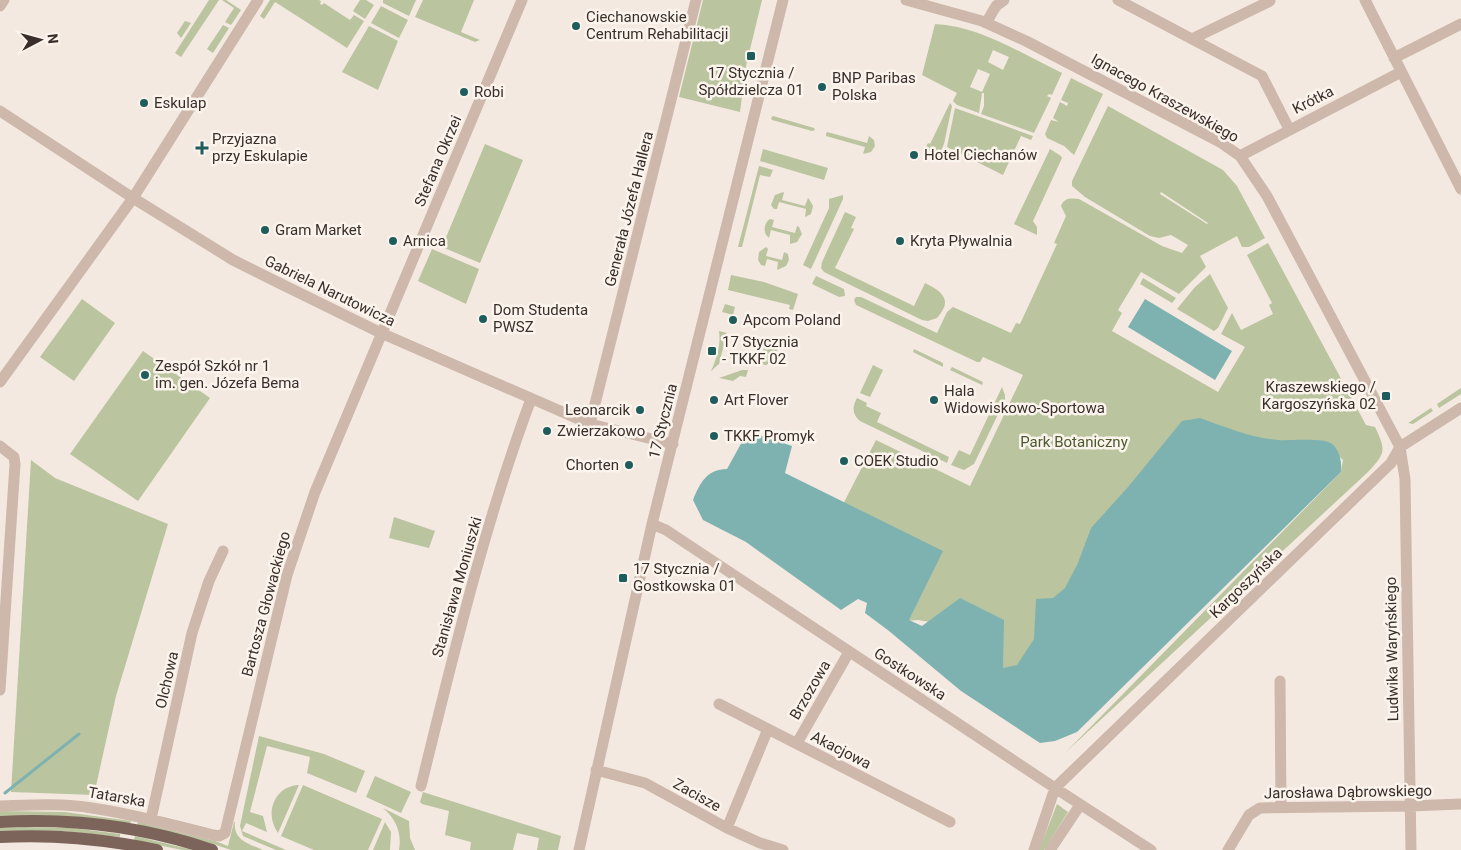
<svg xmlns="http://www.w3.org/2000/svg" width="1461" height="850" font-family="Roboto,sans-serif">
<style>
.green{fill:#bac49f;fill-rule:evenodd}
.water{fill:#7eb2b1}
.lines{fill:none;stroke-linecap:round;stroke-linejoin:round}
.stream{stroke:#7eb2b1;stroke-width:3}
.minor{stroke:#cdb8ab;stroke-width:11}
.major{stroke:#7c645b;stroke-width:12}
.poi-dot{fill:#1f5d5d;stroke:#fbf4ed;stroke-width:2}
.labels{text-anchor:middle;stroke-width:5;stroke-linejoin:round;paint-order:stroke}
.poi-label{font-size:15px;fill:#3a2e2a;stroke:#fbf4ed;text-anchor:start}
.street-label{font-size:15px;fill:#3a2e2a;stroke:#fbf4ed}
.park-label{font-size:15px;fill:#4c592e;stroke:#fbf4ed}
</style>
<rect width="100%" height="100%" fill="#f4e9e0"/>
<!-- green -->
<path class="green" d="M209,0H219L181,57L175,53Z
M222,0H226L241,10L231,25L225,22L234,8Z
M270,0H319L321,1L320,4L322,5L324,3L350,20L354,15L364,21L347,48L275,2L264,19L260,16Z
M360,0H366L374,5L365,19L353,11Z
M383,0H416L409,16L383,3Z
M423,0H474L461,32L480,40L475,42L415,17Z
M703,0H762L746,66L740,112L679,97Z
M381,6L408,20L399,38L371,23Z
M185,21L191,23L181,38L177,33Z
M935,24C980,26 1022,54 1062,73L1052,95L1049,94L1047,96L1051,98L1034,133L981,114L984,106V93H982L979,113L957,105L953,101L957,93L922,75ZM993,50L1009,57L1003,70L988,62ZM978,69L990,74L982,92L970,87Z
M223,25L229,28L213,53L207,49Z
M369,26L398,41L378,90L342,72Z
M1071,78L1103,94L1074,155L1064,146L1047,138L1045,134L1051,120L1059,122L1053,118L1060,102L1067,106L1068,103L1061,100Z
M950,103L952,106L944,144L938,158L924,151L928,143L930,144Z
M1108,106L1223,170L1237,186L1265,238L1249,247H1242L1237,236L1200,256L1206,267L1179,294L1141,272L1118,310L1122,313L1112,331L1218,392L1245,347L1221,334L1232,313L1241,330L1273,314L1269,305L1272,303L1247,255L1268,243L1366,425L1375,427C1386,450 1386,453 1368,472L1066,752L1341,472L1343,460L1326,444L1042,639L1018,670H999L930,622L918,620L906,621L838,514L876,440L970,486L1023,375L983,357L980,362H977L856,305L854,300L856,297H861L937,333L947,312L953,307L1011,333L1016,323L1020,324L1057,244L1054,243L1066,216L1061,206C1064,198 1070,198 1079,199L1162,246L1182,253L1188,245L1171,235L1159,238L1150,236L1085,197L1072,186V181ZM1161,192L1208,223L1207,224L1160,194Z
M955,108L1033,136L1031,140L1021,136L1003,175L947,147Z
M773,116L814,128L815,130L812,131L772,120L771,118Z
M827,132L867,143L869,136L874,140L875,146L871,152L863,154L865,147L826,136V134Z
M485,144L523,160L480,263L442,247Z
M763,149L828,168L824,180L760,161Z
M1050,149L1061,156L1062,158L1033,221L1037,227V235L1014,224Z
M759,166L773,170L770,177L760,175L742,247H738Z
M783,192L784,193L782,200L805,206L808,198L809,199L813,206L811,214L805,217L806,209L779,202L777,209H774L771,205L775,195Z
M843,195V199L811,269L803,265L829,208V199Z
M845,212L856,217L851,228L854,229L835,268L914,306L925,283C943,292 953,300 937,318L928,321L922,320L824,272L821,268L822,262Z
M770,219L774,220L772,227L795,233L797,226L799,227L802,234L797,242L790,244V235L771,230L769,238L767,236C763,231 764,223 770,219Z
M766,247L768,249L766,256L782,260L784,252L788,254L789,260L786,266L777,270L778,262L767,259L765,266L761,265L758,260L759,252Z
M432,249L479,269L466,304L418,281Z
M1210,274L1228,308L1218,328L1214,331L1177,309L1195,287Z
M731,275L764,282L798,294L793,310L789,309L790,305L728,290Z
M816,276L844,289L845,296L839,297L812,284Z
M1143,278L1176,298L1172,303L1140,284Z
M82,299L115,323L74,381L40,357Z
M725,304L735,307L733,315L722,312Z
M719,331L727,333L719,364L711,371C717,358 721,345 719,331Z
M765,341L779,345L773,361L766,365H764L761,360Z
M914,349L943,363V367L913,352Z
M143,351L210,398L138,501L70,454Z
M734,352L751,355L753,358L732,361L730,357Z
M873,365L883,370L870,397L860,393Z
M952,367L983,382L982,385L950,370Z
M742,370H748L746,377L740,376L733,381L719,378Z
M1002,387L1005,395V400L974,464L964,470L951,465L959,450L970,455Z
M1461,388V394L1439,408L1437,404Z
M857,398L867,403L866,406L881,413L877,422L949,457L947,463L860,421C852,414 852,407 857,398Z
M1431,408L1433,411L1413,424L1408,423Z
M31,460L55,478L168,524L116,696L94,795L11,792Z
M394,517L435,531L429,548L389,538Z
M259,736L324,754L365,771L356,793L307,773L310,757L267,746L250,812L263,816L267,832L246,823L242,831L286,850H276L243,836L240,826Z
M375,776L411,792L401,813L366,797Z
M299,785L278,833C264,814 274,786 299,785Z
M303,785L382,819L368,850H314L281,836Z
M423,792L561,836L558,850H537L539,838L517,833L513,850H470L471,842L445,835L449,811L422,804L420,802Z
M1057,804L1068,812L1044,850H1039Z
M383,808L409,821L410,838L415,850H399C402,833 396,819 383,808Z
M0,811L65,812L131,821L130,824L0,816Z
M138,822L215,841L228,846L234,822H235C233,840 249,844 263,850H231L207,842L137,825Z
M385,822L391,832L390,850H373Z
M24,827L73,828L120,834V837L61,831H0V828Z
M135,836L193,850H182L134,840Z"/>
<!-- water -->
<path class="water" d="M1145,299L1232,351L1215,380L1128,327Z
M1200,418C1225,427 1252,438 1278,440C1291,441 1323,437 1332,444C1340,450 1342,463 1341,472L1077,732L1055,741L1040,743L961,691L889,631L865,613L867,603L858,599L841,610L746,542L703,520L693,500C700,483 707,469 727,469L748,431L792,446L785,473L943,551L909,620L922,626L960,598L1004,620L1003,668L1017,665L1034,639L1036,599L1053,598L1065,588L1078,563L1091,528L1128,487L1182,421Z"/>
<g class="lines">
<!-- stream -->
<path class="stream" d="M5,793L79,734"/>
<!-- minor -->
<path class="minor" d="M906,0L982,21L1026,41L1220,142L1240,156L1267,196L1400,447L1405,479L1411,850
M1118,0L1262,76L1289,129
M1365,0L1461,189
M0,6L4,0
M986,23L996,6L1004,0
M1192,39L1270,1
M1394,58L1461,24
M0,111L133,198L233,260L275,281L381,333L590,424L673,444
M1240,156L1401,72
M0,382L133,198L258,0
M590,424L696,0
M0,446L14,457L15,464L0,690
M652,524L666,530L1055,788L1151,850
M1280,681L1281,807
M719,704L950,822
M797,743L849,652
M596,770L645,783L727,828L760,843L783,850
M421,786C453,656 484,525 531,399
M0,806C31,805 62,803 92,808C133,814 173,825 213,835L219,836L225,833L287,575L315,492L522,0
M151,819L192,633L209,581L223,551
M727,828L768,729
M579,850L652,524L783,0
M1034,850L1055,788L1391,463L1400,447L1461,408
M1050,850L1080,805
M1228,850L1249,815L1260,808L1410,806L1461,804"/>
<!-- major -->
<path class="major" d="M0,822C71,818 145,827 212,850
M0,837C53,834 105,839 157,850"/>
</g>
<!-- markers -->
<g class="poi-dot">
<circle cx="576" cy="26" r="5"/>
<rect x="746" y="51" width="10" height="10" rx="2.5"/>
<circle cx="822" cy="87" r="5"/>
<circle cx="464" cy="92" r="5"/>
<circle cx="144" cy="103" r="5"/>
<path d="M199.5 140.5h5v5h5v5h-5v5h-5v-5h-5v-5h5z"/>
<circle cx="914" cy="155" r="5"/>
<circle cx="265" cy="230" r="5"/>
<circle cx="393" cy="241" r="5"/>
<circle cx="900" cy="241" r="5"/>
<circle cx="483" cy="319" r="5"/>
<circle cx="733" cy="320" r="5"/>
<rect x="707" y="346" width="10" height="10" rx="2.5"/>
<circle cx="145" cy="375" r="5"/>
<rect x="1381" y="391" width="10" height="10" rx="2.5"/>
<circle cx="714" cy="400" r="5"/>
<circle cx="934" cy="400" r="5"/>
<circle cx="640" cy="410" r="5"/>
<circle cx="547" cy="431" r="5"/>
<circle cx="714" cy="436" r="5"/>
<circle cx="844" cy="461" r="5"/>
<circle cx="629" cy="465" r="5"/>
<rect x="618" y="573" width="10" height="10" rx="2.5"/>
</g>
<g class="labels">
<!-- poi labels -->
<g class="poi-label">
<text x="586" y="22">Ciechanowskie<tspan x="586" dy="17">Centrum Rehabilitacji</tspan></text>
<text x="751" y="78" text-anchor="middle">17 Stycznia /<tspan x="751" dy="17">Spółdzielcza 01</tspan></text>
<text x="832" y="83">BNP Paribas<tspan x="832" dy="17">Polska</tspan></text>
<text x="474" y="97">Robi</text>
<text x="154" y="108">Eskulap</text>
<text x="212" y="144">Przyjazna<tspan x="212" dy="17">przy Eskulapie</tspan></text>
<text x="924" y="160">Hotel Ciechanów</text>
<text x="275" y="235">Gram Market</text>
<text x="403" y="246">Arnica</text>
<text x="910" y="246">Kryta Pływalnia</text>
<text x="493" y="315">Dom Studenta<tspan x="493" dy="17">PWSZ</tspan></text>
<text x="743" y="325">Apcom Poland</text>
<text x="722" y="347">17 Stycznia<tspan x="722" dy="17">- TKKF 02</tspan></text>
<text x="155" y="371">Zespół Szkół nr 1<tspan x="155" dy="17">im. gen. Józefa Bema</tspan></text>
<text x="1376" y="392" text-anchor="end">Kraszewskiego /<tspan x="1376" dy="17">Kargoszyńska 02</tspan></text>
<text x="944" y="396">Hala<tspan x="944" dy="17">Widowiskowo-Sportowa</tspan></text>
<text x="724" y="405">Art Flover</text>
<text x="630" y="415" text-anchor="end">Leonarcik</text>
<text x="557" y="436">Zwierzakowo</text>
<text x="724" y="441">TKKF Promyk</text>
<text x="854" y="466">COEK Studio</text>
<text x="619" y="470" text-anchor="end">Chorten</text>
<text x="633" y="574">17 Stycznia /<tspan x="633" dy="17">Gostkowska 01</tspan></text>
</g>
<!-- street labels -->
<g class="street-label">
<text transform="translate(1165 98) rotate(29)" y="5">Ignacego Kraszewskiego</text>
<text transform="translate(1313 100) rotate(-27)" y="5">Krótka</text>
<text transform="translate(438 161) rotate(-67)" y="5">Stefana Okrzei</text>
<text transform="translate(629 209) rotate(-76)" y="5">Generała Józefa Hallera</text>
<text transform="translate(330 291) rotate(26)" y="5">Gabriela Narutowicza</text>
<text transform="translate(663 421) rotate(-76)" y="5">17 Stycznia</text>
<text transform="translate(1246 583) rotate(-44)" y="5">Kargoszyńska</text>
<text transform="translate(457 587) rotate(-74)" y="5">Stanisława Moniuszki</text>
<text transform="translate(266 604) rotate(-75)" y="5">Bartosza Głowackiego</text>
<text transform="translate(1392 649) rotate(-91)" y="5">Ludwika Waryńskiego</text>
<text transform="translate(910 674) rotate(33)" y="5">Gostkowska</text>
<text transform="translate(167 680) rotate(-77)" y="5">Olchowa</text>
<text transform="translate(810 690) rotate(-60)" y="5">Brzozowa</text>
<text transform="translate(841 750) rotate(27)" y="5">Akacjowa</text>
<text transform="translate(1348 792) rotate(-1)" y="5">Jarosława Dąbrowskiego</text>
<text transform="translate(697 795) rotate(29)" y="5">Zacisze</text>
<text transform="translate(117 797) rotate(10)" y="5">Tatarska</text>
</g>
<!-- park labels -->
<g class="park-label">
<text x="1074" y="447">Park Botaniczny</text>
</g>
</g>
<!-- north arrow -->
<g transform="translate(40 40) rotate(84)" stroke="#fbf4ed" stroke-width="4" paint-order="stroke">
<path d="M0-4L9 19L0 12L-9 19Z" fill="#3a2e2a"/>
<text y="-8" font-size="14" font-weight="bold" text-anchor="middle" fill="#3a2e2a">N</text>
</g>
</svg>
